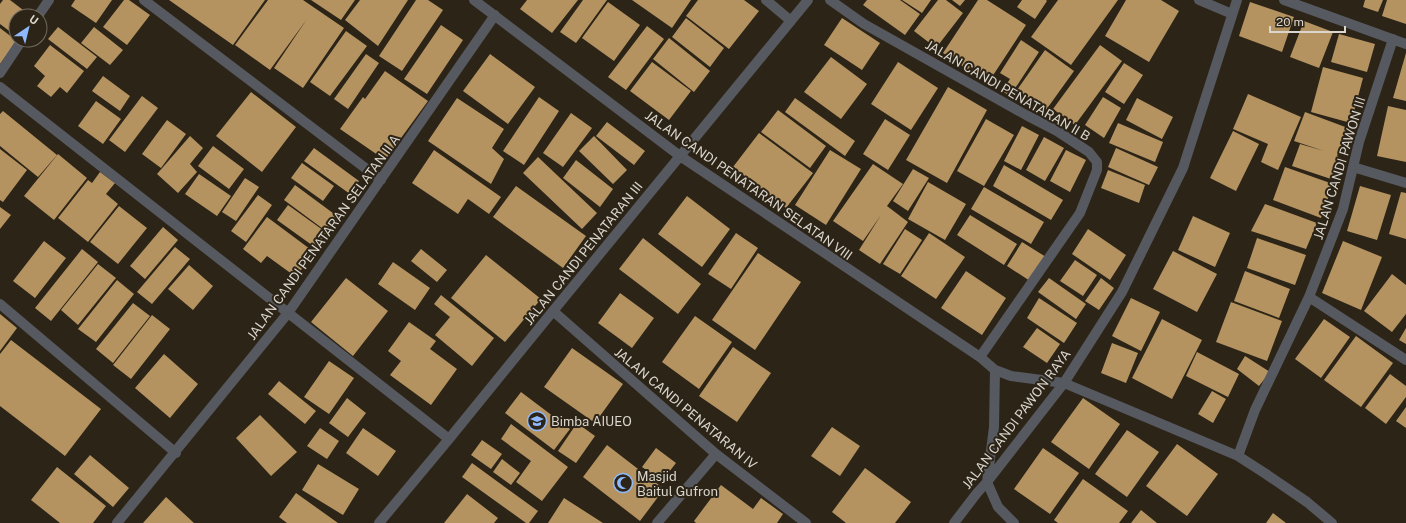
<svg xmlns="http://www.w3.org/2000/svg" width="1406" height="523" font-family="'Public Sans',sans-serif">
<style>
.building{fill:#b49361}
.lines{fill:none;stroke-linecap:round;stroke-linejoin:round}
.minor{stroke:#565960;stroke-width:10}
.labels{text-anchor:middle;stroke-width:4;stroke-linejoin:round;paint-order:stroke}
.street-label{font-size:13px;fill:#dbd6cd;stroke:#2c2417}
.poi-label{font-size:13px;fill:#dbd6cd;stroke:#2c2417;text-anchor:start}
</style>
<rect width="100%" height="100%" fill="#2c2417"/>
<!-- building -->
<path class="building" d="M3,0H10L31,16H16V36L0,24V4Z
M75,0H112L96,23L71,6Z
M124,0H129L150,15L127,45L103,27Z
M169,0H265L233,45Z
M268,0H303L344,28L303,88L274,68L307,19L270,70L235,45Z
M311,0H355L341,20Z
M360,0H408L378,46L345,20Z
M416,0H428L443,10L402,71L379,56Z
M527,0H578L552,33L520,9Z
M583,0H607L576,43L560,32Z
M632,0H691L672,28Z
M698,0H744L759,11L729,49L686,16Z
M867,0H900L920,14L905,35L863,5Z
M902,0H931L922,13Z
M938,0H946L963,13L936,48L914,31Z
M952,0H965L960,6Z
M978,0H987L1026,25L988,83L943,53Z
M1022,0H1046L1047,1L1035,19L1017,7Z
M1058,0H1118L1071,65L1031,37Z
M1126,0H1161L1179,11L1149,62L1105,36Z
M1365,0H1383L1378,12L1363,7Z
M1387,0H1406V24L1382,16Z
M608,2L640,25L614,61L582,38Z
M1250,2L1294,17L1282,52L1239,36Z
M686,18L724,48L710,67L672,37Z
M842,18L880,43L862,70L824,45Z
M1304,21L1333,32L1319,68L1290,57Z
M441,25L463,40L427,94L404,79Z
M647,26L664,39L626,90L608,77Z
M58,27L97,57L87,69L48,39Z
M94,27L123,50L110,65L81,43Z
M0,28L17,41L0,64Z
M346,31L367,46L330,96L310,82Z
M1339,34L1375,44L1367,72L1331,62Z
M669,38L710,71L694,92L653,59Z
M1021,40L1039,52L1010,96L1002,91L1010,79L1000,73Z
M50,45L84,71L67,93L60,87L51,97L37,86L45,76L34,66Z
M1100,45L1122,61L1075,125L1053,109Z
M1045,50L1074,71L1046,110L1017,90Z
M1406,53V101L1393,98Z
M366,54L379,63L348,109L334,99Z
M490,54L535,87L508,124L463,91Z
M831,57L867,84L841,119L804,92Z
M652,62L691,91L669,120L630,91Z
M898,62L938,88L911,130L871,104Z
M1124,63L1143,75L1124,104L1105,92Z
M1323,67L1363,78L1351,123L1311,112Z
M385,71L428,101L385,160L340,129L363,97L365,99Z
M103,76L130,96L120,111L92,91Z
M948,87L987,110L947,183L906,160Z
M251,92L296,127L262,172L216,136Z
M1248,94L1301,117L1278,170L1261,162L1268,144L1233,129Z
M142,96L158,108L125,152L109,140Z
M539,97L559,111L524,165L503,151Z
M1103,97L1121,108L1104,138L1085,125Z
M457,98L504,129L492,148L504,159L491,184L428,141Z
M795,98L855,141L845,156L785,112Z
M1137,98L1173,117L1162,139L1126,120Z
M96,101L121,119L103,144L78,126Z
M1388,106L1406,110V162L1377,156Z
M778,110L826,146L810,168L761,132Z
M3,111L57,155L38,177L0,146V114Z
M1305,112L1348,128L1337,156L1341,158L1334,180L1292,166L1300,144L1324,151L1294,141Z
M571,113L592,128L563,167L543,153Z
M885,119L910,135L888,170L863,154Z
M986,119L1014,135L984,186L957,171Z
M167,120L186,134L161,168L142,154Z
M607,122L645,151L634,165L596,136Z
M1118,123L1163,142L1155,162L1109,143Z
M1022,126L1039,135L1021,170L1004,161Z
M1233,131L1259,144L1236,191L1210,178Z
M759,133L813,173L786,208L733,167Z
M190,136L203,148L190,164L197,172L178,193L157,174Z
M594,136L627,170L613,184L579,151Z
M1044,137L1064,148L1045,181L1026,170Z
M213,146L244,169L229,189L198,166Z
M314,148L359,181L350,194L304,161Z
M1116,148L1158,167L1149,185L1108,167Z
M0,149L27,170L3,202L0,200Z
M434,150L501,197L489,214L468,199L458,214L412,183Z
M830,150L861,169L826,225L795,205Z
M1066,150L1086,160L1070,192L1050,181Z
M58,154L87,178L54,220L24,196Z
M538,157L597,213L582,229L523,173Z
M576,160L613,189L600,207L563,178Z
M302,163L334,186L323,201L291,178Z
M873,164L903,184L887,206L908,222L880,264L859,250L881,215L863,241L833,221Z
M1004,165L1063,200L1051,220L993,186Z
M1285,167L1333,184L1321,218L1273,200Z
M913,169L929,178L908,211L893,201Z
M1108,170L1145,185L1139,203L1101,188Z
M100,172L115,183L106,194L118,204L88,242L58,218L88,180L92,183Z
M199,174L231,196L217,216L185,194Z
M245,178L259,187L236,221L222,212Z
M928,182L966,204L945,240L908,219Z
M295,185L341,219L330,234L284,200Z
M516,186L586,236L563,268L493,217Z
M1360,186L1391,195L1377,240L1347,231Z
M984,187L1044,222L1031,244L971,209Z
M1401,192L1406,193V239L1389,234Z
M258,195L272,205L246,242L231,231Z
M687,196L730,229L702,267L658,234Z
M1265,204L1317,223L1306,249L1251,231Z
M288,205L327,233L316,248L277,220Z
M119,206L147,228L118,264L90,242Z
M0,207L11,215L0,229Z
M970,215L1017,244L1004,265L957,235Z
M1193,216L1230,233L1215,267L1178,250Z
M267,217L314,252L296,277L267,256L261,263L243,249Z
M163,227L178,240L145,279L130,266Z
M905,229L922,240L900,274L883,264Z
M1088,229L1126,255L1110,280L1072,254Z
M736,233L758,248L731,289L708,274Z
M929,233L965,257L936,299L901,276Z
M643,238L701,284L678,314L619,269Z
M1257,238L1306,255L1295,285L1247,268Z
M44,241L66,258L35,298L13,281Z
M1343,241L1382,257L1361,310L1322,293Z
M1022,242L1046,257L1030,281L1007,266Z
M175,247L190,259L152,304L137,292Z
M82,249L98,262L51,321L35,308Z
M421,249L447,270L437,282L411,261Z
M1173,251L1217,274L1197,312L1153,289Z
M758,253L801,282L755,350L712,320Z
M486,255L541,299L505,342L451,298Z
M1075,260L1097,275L1083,296L1060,281Z
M393,262L430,288L415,310L378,284Z
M98,264L116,278L78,325L61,310Z
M189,265L213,286L193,310L168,289Z
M966,271L1006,298L982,335L941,308Z
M1245,271L1290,289L1279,318L1234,301Z
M1392,274L1406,285V314L1392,332L1364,311Z
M346,278L388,311L353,356L311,322Z
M1049,278L1086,304L1076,319L1038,292Z
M1101,278L1114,288L1099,310L1085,301Z
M117,280L134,294L96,342L78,329Z
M620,293L654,318L632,348L598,323Z
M441,295L494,338L472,366L435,335L450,317L434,304Z
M1039,298L1077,323L1064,343L1027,318Z
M1131,298L1160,312L1141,351L1112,336Z
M1231,302L1282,321L1267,361L1216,342Z
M133,303L150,316L113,363L96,349Z
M0,314L17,328L0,351Z
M152,315L170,329L131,379L113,365Z
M695,316L732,342L699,389L662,362Z
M1162,319L1202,340L1172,399L1132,378Z
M1324,319L1350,337L1321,378L1295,359Z
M409,322L436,341L430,349L457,369L431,405L390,375L401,361L388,351Z
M1037,328L1060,344L1047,363L1023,347Z
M1406,328V344L1399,340Z
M1356,336L1393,363L1361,407L1324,380Z
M11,340L101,409L65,456L0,406V354Z
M1112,343L1138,353L1126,383L1101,373Z
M733,347L771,373L737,422L699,396Z
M572,348L623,384L595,423L544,387Z
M1197,352L1239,374L1228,397L1186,376Z
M164,354L198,384L170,418L135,388Z
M1245,356L1270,372L1259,386L1237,369Z
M329,361L354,378L329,414L304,397Z
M1390,374L1406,386V397L1386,424L1365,408Z
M279,381L316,411L305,424L268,394Z
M1212,391L1226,399L1213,423L1198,414Z
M521,392L570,429L554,450L505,413Z
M347,398L366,413L348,437L329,423Z
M1083,398L1120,424L1089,469L1051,442Z
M1406,407V428L1396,421Z
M260,415L297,452L271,476L236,438Z
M577,423L595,436L576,463L558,451Z
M511,424L568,467L542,501L516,482L531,461L501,439Z
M832,427L860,446L840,476L811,456Z
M320,428L339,441L327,459L307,446Z
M363,428L396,451L378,476L346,453Z
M1127,430L1159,452L1127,497L1095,474Z
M482,440L502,454L491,469L471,455Z
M1177,444L1218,474L1187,516L1146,486Z
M607,445L664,489L640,521L583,477Z
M656,448L676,463L662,481L642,467Z
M1043,448L1079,473L1050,514L1014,489Z
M90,455L129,488L113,507L74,474Z
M502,459L520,473L511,485L493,472Z
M472,463L538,511L529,523H526L462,477Z
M318,464L359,489L343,515L302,490Z
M57,467L106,506L93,523H60L31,500Z
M865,468L911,502L895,523H846L832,512Z
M1083,479L1128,511L1119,523H1058L1054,520Z
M721,485L753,509L761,498L783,514L777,523H696L694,521Z
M296,493L338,523H287L279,517Z
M467,494L498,518L494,523H444Z
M166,497L194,523H143Z
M564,498L603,523H548Z
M1141,510L1157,523H1131Z
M1273,513L1286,523H1266Z"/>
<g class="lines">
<!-- minor -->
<path class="minor" d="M144,0L381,180
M474,0L680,156L980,357L995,370L1011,376L1064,383L1238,456L1266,474L1307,502L1332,523
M766,0L791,21
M830,0L864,24L1026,115L1057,131L1089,152L1097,162V170L1080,213L980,357
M1199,0L1232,14
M1284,0L1406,44
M38,16L49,0
M0,73L22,40
M0,87L449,439
M1353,167L1406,183
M1309,297L1406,360
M0,304L176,453
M553,311L716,454L806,523
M995,370L994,427L987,482L998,507L1014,523
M1238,456L1255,410L1309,297L1343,209L1359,142L1393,39
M117,523L288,313L495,15
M379,523L449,439L553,311L808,0
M657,523L716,454
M954,523L977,493L987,482L1064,383L1122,292L1183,168L1237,0"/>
</g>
<!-- icons -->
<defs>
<symbol id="school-ring" viewBox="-11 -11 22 22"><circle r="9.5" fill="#2c2417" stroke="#8fb8fd" stroke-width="1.5"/><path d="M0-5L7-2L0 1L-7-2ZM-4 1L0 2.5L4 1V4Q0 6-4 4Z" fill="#8fb8fd"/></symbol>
<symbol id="mosque-ring" viewBox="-11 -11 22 22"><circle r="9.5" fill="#2c2417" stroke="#8fb8fd" stroke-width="1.5"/><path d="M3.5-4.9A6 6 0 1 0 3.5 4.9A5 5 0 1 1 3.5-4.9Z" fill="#8fb8fd"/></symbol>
</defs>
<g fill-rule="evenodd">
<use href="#school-ring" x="526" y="410" width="22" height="22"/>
<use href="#mosque-ring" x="612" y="472" width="22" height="22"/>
</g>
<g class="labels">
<!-- street labels -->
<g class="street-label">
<text transform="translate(1008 90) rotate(30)" y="5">JALAN CANDI PENATARAN II B</text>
<text transform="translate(1339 168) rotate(-73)" y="5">JALAN CANDI PAWON III</text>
<text transform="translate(749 185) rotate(35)" y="5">JALAN CANDI PENATARAN SELATAN VIII</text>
<text transform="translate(323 237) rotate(-54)" y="5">JALAN CANDI PENATARAN SELATAN II A</text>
<text transform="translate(583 253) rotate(-51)" y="5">JALAN CANDI PENATARAN III</text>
<text transform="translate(686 408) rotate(40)" y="5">JALAN CANDI PENATARAN IV</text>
<text transform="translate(1016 419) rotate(-53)" y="5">JALAN CANDI PAWON RAYA</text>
</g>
<!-- poi labels -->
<g class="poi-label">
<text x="551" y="426">Bimba AIUEO</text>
<text x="637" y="481">Masjid<tspan x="637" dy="15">Baitul Gufron</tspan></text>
</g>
</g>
<!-- north arrow -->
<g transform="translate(28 28) rotate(35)"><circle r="19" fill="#2c2417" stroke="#726b60"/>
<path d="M0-3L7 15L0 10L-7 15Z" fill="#8fb8fd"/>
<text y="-6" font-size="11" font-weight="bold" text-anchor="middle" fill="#dbd6cd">U</text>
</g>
<!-- scale -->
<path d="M1270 26v6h75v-6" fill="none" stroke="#dbd6cd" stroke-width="2"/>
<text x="1276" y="26" font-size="12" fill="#dbd6cd" stroke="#2c2417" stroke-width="3" paint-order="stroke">20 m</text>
</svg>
